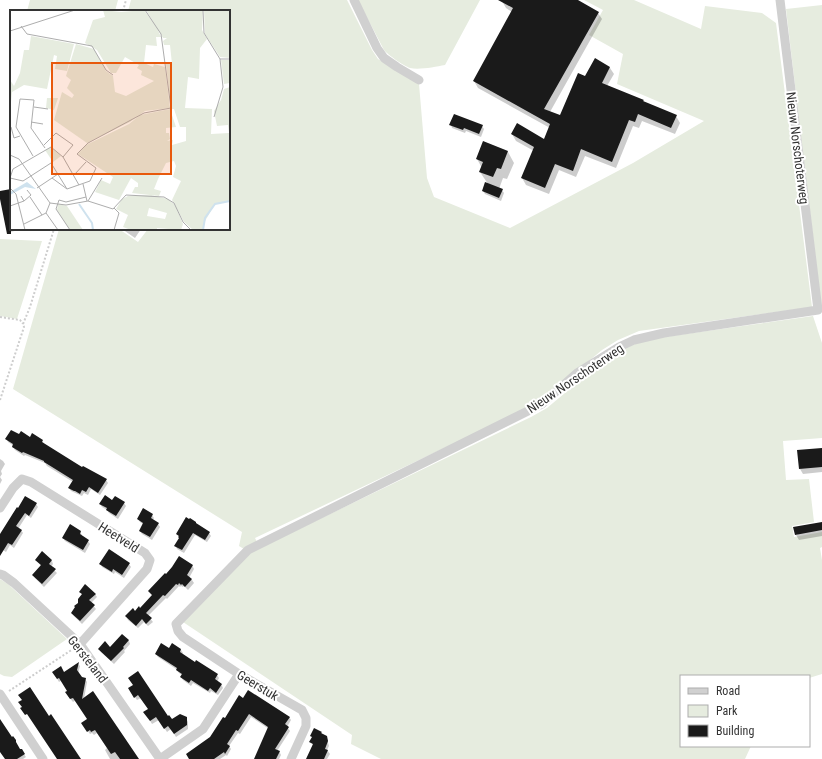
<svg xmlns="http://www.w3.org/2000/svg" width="822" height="759" font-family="'Roboto Condensed',sans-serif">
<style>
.green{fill:#e6ecdf}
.shadow{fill:#0003}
.building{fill:#1a1a1a}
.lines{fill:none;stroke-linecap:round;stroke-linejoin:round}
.path{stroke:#cdcdcd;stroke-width:2;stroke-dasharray:2 2;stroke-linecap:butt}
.street{stroke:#d0d0d0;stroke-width:9}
.labels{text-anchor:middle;stroke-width:4;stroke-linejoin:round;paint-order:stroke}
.street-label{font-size:13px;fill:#333;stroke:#fff}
.inset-river{fill:none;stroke:#cfe2ee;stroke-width:2}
.inset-road{fill:none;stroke:#adadad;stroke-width:1}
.view{fill:#e8590c;fill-opacity:0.15;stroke:#e8590c;stroke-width:2}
.inset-edge{fill:none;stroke:#333;stroke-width:2}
</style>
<rect width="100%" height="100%" fill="#fff"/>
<!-- green -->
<path class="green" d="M30,0H118L115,11H27Z
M131,0H347L372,50L378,59L419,84L427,178L434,197L510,228L633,163L704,121L617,84L623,54L589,35L603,10L584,0H634L701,29L705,6L762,13L776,23L812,307L639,331L618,340L602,350L539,403L255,538L257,542L244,549L239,546L242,532L13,389L59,229H119L138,242L148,229H229V11H128Z
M358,0H480L445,65C435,67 419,70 410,68C404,66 388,55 384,50Z
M822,5V313L786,9Z
M0,239L42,241L17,319L0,316Z
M813,316L822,343V438L783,441L786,480L809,479L814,522L792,526L794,537L822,532V547L820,548L822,560V674L809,678V676H681V746H751L745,759H381L351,744L352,735L183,622L247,554L531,417L547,408L608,357L639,342L657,338Z
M0,579L8,584L67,639L12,677L4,676L0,674Z"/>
<!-- shadow -->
<path class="shadow" d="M503,0H576L598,13L602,19L550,112L561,117L595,60L610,68L614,74L607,86L643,101L644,102L676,116L680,123L675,134L642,121L639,128L633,126L616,168L585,156L576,177L559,170L549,194L526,185L522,178L534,151L516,141L512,134L544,140L550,128L478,88L474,81L512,12L506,8L502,1Z
M451,125L482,126L484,129L481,137L466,131L465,133L452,128Z
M483,143L508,152L514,163L507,179L503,178L499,189L502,190L504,193L501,201L485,194L483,191L488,184L480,172L482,168L477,159Z
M11,190V229H24L10,232L0,192Z
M122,229H141L135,238Z
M30,438L42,441L45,445L83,468L106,480L108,483L100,495L91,489L88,495L84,493L82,496L71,491L69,488L73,482L47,466L45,463L25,455L24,456L15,450L13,447L14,446L8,442L7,439Z
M822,449V472L803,474L800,469Z
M0,459L3,461L5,464L1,471L2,474L0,477L2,480L0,484Z
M112,501L124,503L126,506L118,519L109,513L107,510L102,507L100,504Z
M36,504L38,507L31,518L27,515L18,529L21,530L23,533L14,548L10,545L6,552L0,548V536L17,509Z
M152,515L154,518L153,520L158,524L160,527L152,540L142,534L140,531L143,524L140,522L138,519Z
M822,523V536L799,540L796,535Z
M197,526L209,533L211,536L207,542L195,535L184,553L177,549L176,546L180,538L177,534Z
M80,532L82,535L81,536L88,541L90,544L85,553L65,541L63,538Z
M42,553L52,561L53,564L51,567L57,573L44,587L35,578L33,575L41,566L36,560Z
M101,564H129L131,567L124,578L115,572L114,574L102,567Z
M192,565L194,569L189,578L192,580L194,583L188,590L184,586L183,587L181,586L180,587L179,586L167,599L166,598L148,616L153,622L148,626L144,622L138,628L128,620L126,616L140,609L153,596L149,591Z
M80,592L95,594L97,597L91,603L96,609L82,624L74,616L72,613L83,595Z
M122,635L129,641L130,644L124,651L125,652L114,664L101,652L99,649L110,648Z
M172,645L181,650L183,653L182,655L196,663L197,662L217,675L219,678L217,682L221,684L223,688L218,695L211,691L210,693L193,683L191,686L183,680L181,677L182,675L179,673L176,669L158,657L156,654L169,649Z
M78,664L80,666L78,674L81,678L85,679L87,682L84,699L137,759H110L105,750L107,748L97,733L94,735L92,733L90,734L84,726L88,719L76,700L73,702L68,696L69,691L62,680L59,682L53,672L64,673Z
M134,686L171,721L186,718L188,722V729L176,737L171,729L167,732L159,720L152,724L145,712L149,710L141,698L137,700L129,689Z
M244,699L289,717L291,720L287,727L290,731L277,751H279L281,755L279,759H255L269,729L251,717L240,734L238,733L229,746L231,749L227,756L226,755L220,759H190L211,738L225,720Z
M0,721L19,750H21L26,757L23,759H6L0,751Z
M321,733L327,739L329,746L327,750L330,754L327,759H307L313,745L311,742Z"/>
<!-- building -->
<path class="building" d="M498,0H578L599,12L544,109L560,115L578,73L585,76L595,58L610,67L602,83L644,100L643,101L677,115L671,128L638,114L635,122L629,120L612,162L581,149L573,171L555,164L545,188L521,178L534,147L511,134L517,123L544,139L550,124L473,81L513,8Z
M454,114L483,125L479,134L464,128L463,130L449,125Z
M483,141L508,151L501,169L497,168L493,177L479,172L483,162L476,159Z
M485,182L503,189L499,198L482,191Z
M11,189V234H7L0,199V191Z
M11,430L19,434L21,431L30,437L32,433L43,440L42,442L82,467L83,466L107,479L98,493L89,487L86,492L82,490L80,494L75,491H74L68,488L73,480L44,462V461L23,452L22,453L12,447L13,444L5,439Z
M822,448V467L799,469L797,450Z
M105,495L112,500L115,496L125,502L116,516L106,510L107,508L99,504Z
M25,496L37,503L29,516L25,513L16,526L22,530L12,545L8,543L0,556V534L17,507L18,508Z
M143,508L153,514L151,518L159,523L150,537L139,531L143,523L137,519Z
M186,517L189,519L190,518L196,522V523L210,532L205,540L193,533L182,550L174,546L179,538L178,537L179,536L176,534Z
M822,522V530L795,535L793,527Z
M70,524L81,531L80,534L89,540L83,550L62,538Z
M109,549L130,563L122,575L113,569L112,572L99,564Z
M42,551L52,560L49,564L56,569L42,584L32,575L41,565L35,560Z
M179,556L193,565L187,575L192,579L185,587L182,584L181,585L179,583L178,585L176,584L165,596L163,595L146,613L152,618L146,624L142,619L136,626L125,616L133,608L135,611L139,606L140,608L152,595L148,591L165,573L166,574L172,567Z
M85,584L96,594L89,600L95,605L80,621L71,613L75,607L74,606L78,603V599L82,594L79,592Z
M122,634L129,640L123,647L124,648L111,661L98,649L105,641L110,647Z
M161,643L169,648L172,643L181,649L180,652L195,662L196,660L218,674L215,679L222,684L216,693L210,688L208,691L191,680L189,683L180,677L182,674L176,670L177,668L155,654Z
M79,662L77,670L82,677L86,678L82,699L93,691L139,759H120L115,752L111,754L95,730L91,732L90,730L87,732L81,723L87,719L73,698L70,699L65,692L67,691L59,678L57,679L52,672L61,666L64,672Z
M138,671L168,716L169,715L172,719L180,714L187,717V725L174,734L168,726L164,729L156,717L150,721L143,712L148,709L138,695L134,698L128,688L133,685L128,678Z
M30,687L49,716L51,714L81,759H57L27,714L25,715L20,708L22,707L18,702L22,700L18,695Z
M248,690L290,717L285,724L289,727L275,749L280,751L276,759H254L268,727L249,714L238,731L236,730L227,744L230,746L225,754L224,752L214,759H189L186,754L210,737L223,717L225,718L239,695L243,698Z
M0,719L12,737L13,736L16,740V742L20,749H22L25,754L17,759H5L0,752Z
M314,728L322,732L321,733L327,736L328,741L325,749L328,750L324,759H306L313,744L309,742L312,737L310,736Z"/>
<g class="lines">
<!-- path -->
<path class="path" d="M123,11L126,0
M0,317L20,320L23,324
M0,400L24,327L23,324L30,307L54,229
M9,691L73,649"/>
<!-- street -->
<path class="street" d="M354,0L377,48L384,58L397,67L419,80
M0,508L13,488L22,479L31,482L145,553L150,560L147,569L80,644
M0,574L3,575L14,583L80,644L160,759
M0,694L43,759
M160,759L203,729L239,674
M291,759L306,726V718L302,710L239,674L183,637L178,631L176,624L248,550L542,404L577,373L619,347L634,340L664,333L818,310L780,0"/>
</g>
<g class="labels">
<!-- street labels -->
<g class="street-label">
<text transform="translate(798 148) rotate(83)" y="5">Nieuw Norschoterweg</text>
<text transform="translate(575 378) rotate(-34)" y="5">Nieuw Norschoterweg</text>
<text transform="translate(119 537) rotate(32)" y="5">Heetveld</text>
<text transform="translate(88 659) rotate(52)" y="5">Gersteland</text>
<text transform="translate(258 685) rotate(31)" y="5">Geerstuk</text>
</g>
</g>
<!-- overview -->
<g transform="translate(10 10)">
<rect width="220" height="220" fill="#fff"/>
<path d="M93,0L111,2L134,0L146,16L151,27H146L147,36L136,35L134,53L143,57L144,54L155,57L160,98L135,101L120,112L77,133L44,110L52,82L62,88L64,85L57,78L61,70L56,66L66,34L84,39L96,61L103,66L105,82L116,86L144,71L131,65L132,61L127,58L129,55L115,47L106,63H101L87,40L75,33L83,10L95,7ZM136,0H193L192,20L197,29L190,38L189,69L178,67L175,98L202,99L201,124L219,123L218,115L207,116L204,101L211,90L214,79L220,77V191L205,194L195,211L193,220H183L174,212L162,190L171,171L163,167L166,156L164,151L156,153L148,169L144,179L151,181L149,186L122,183L125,177H128V173L121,168L109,190L85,182L91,170L100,174L103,167L68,144L76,135L119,114L130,105L160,99L166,117L156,118V123H159L160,129L157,131L163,130L162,135L176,131V117H170L164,99H161L156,54H162L160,35H154L153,31L157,28H153ZM194,0H220V48L210,47L195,24ZM21,26L64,34L57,61L45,59L47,46L44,45L37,79L14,75L2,82L0,102V70L4,76L10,63L14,40H19ZM211,50H220V73L214,74ZM37,88H48L44,100L36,98ZM41,137L51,146L43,152L35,140ZM140,185L158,189L165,195L173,214L171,220L147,218V220H121L113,217L118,205L106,199L112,189L118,186ZM139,198L157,203L155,209L137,206ZM48,194L57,196L73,220H60L47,200Z" fill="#e6ecdf" fill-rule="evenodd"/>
<path d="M17,172L26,179L15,177L0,185V182Z" fill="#cfe2ee"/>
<path class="inset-river" d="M69,194L82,213L83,220M193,220L195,208L205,194L220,191"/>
<path class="inset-road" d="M193,0L194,23L210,49H220M11,16L17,24L82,36L96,60L103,65M0,21L65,0M24,97L38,99M204,107L213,77L210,49M21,112L33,114M1,117L4,128L10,126M34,135L46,123L63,135L53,147M0,145L9,149L40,193L56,195L78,191L103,199L116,185L154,187L164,193L173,212L181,220M23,146L6,117L10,89L24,90L21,118L35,138M65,164L76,152M42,168L57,179L80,171L86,158L67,144L78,133L134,103L161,98L151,24L135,0M73,174L77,191M0,178L6,184L15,220M27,178L48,164M57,179L41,153L13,171L0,168L3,159L41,137L53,147L69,175M20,187L32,205M14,191L21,185L17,180M78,191L92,168M0,196L14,191L11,186M36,203L48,220M14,214L36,203L40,193M60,220L46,199L49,190L56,192L76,187M104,220L109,203L104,198"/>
<path class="view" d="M42,53H161V164H42Z"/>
<rect width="220" height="220" class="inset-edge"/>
</g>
<!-- legend -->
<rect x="680" y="675" width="130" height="72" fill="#ffffff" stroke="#adadad"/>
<rect x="688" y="688" width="20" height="6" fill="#d0d0d0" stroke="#adadad"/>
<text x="716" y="695" font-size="12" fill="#333333">Road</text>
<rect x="688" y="705" width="20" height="12" fill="#e6ecdf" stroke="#adadad"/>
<text x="716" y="715" font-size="12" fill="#333333">Park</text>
<rect x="688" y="725" width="20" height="12" fill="#1a1a1a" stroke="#adadad"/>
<text x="716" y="735" font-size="12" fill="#333333">Building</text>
</svg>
